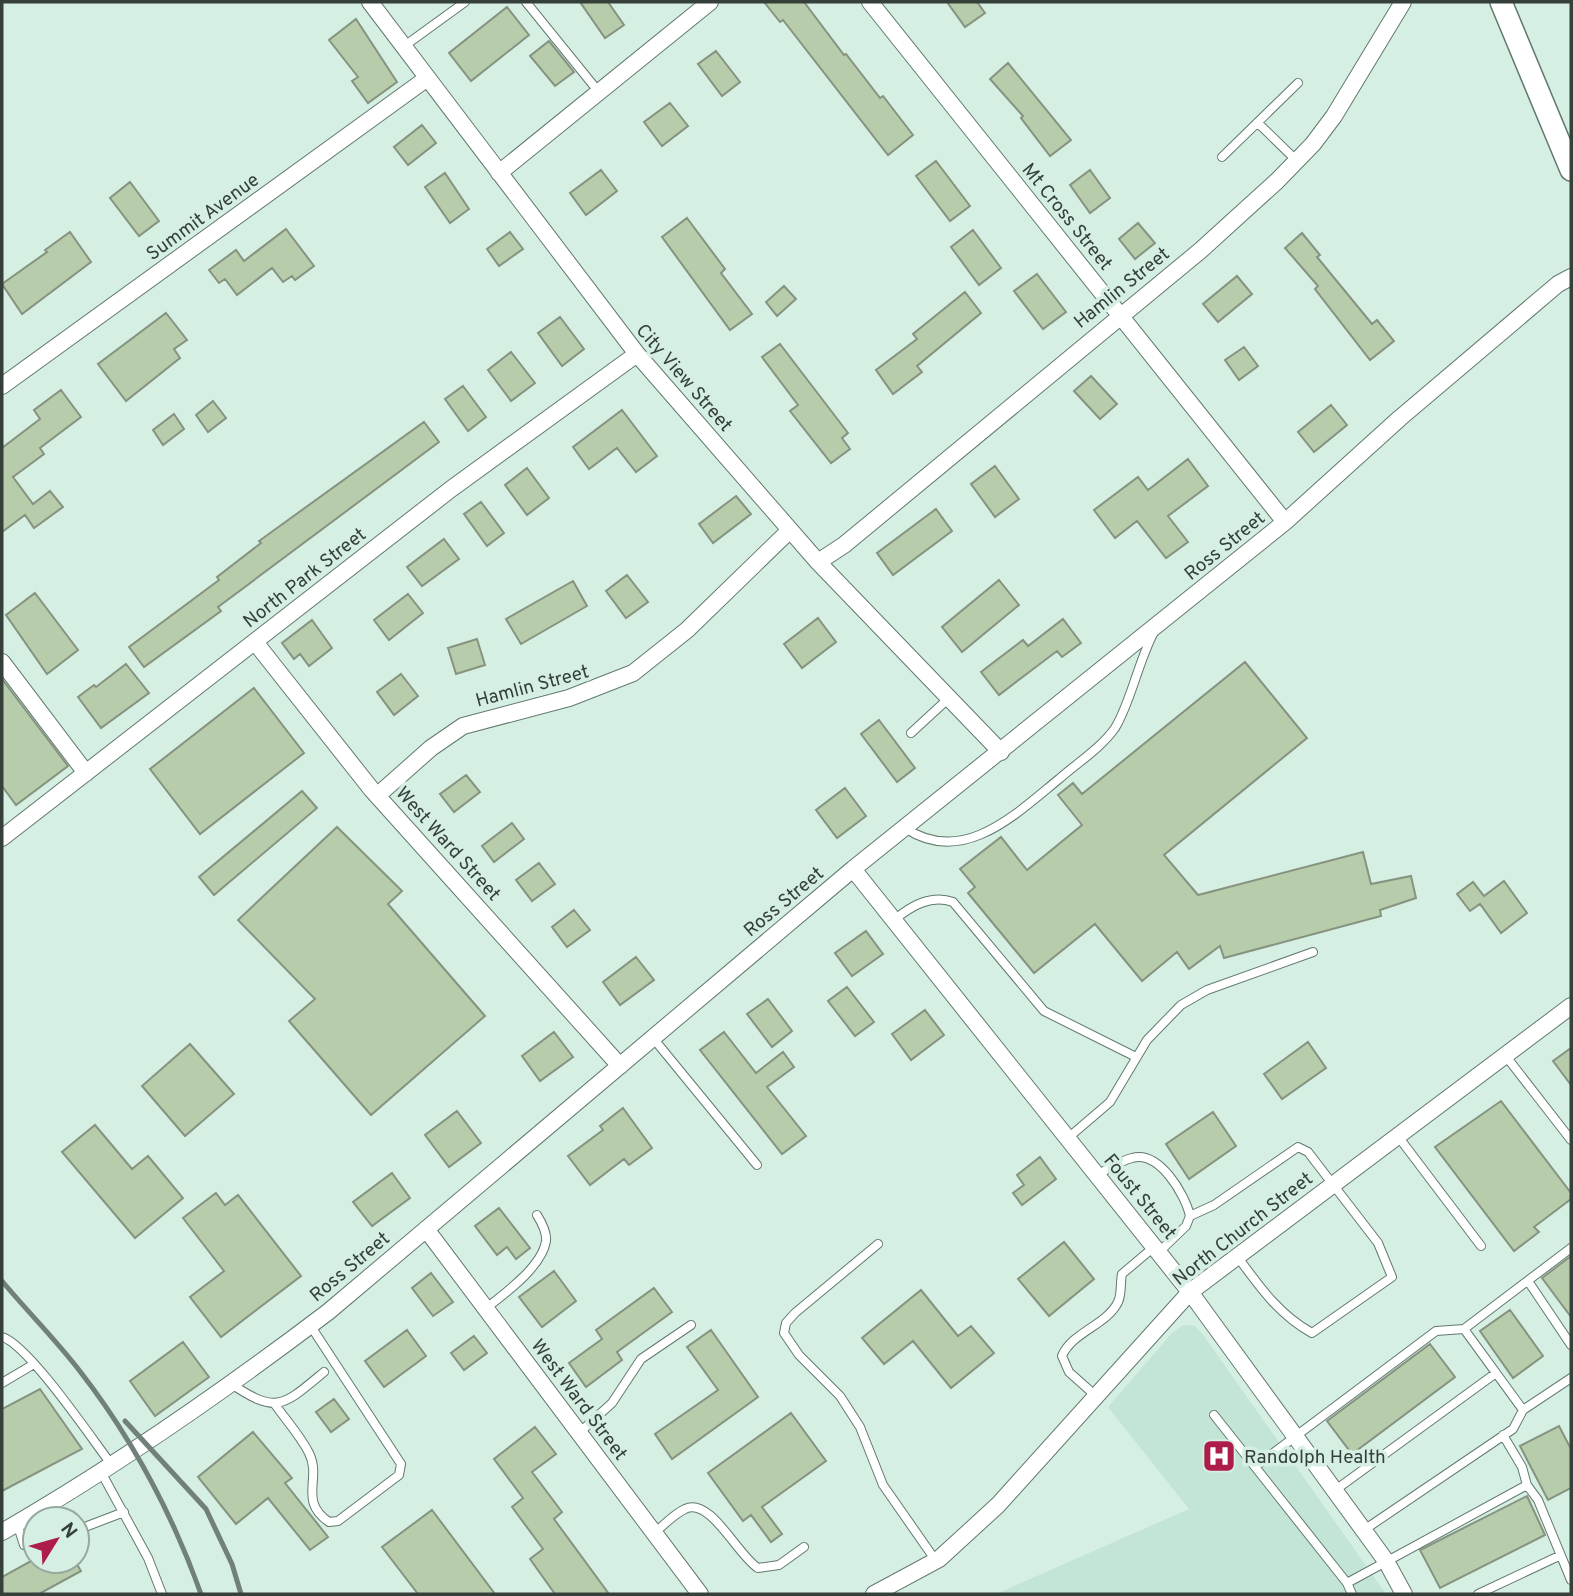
<svg xmlns="http://www.w3.org/2000/svg" width="1573" height="1596" font-family="Overpass,sans-serif">
<style>
.built{fill:#c3e5d5}
.building{fill:#b6ccaa;stroke:#869380;stroke-width:2}
.lines{fill:none;stroke-linecap:round;stroke-linejoin:round}
.service-casing{stroke:#62796f;stroke-width:10}
.minor-casing{stroke:#62796f;stroke-width:18}
.secondary-casing{stroke:#62796f;stroke-width:24}
.service{stroke:#fff;stroke-width:8}
.minor{stroke:#fff;stroke-width:16}
.secondary{stroke:#fff;stroke-width:21}
.rail{stroke:#718179;stroke-width:5}
.labels{text-anchor:middle;stroke-width:7;stroke-linejoin:round;paint-order:stroke}
.street-label{font-size:19px;fill:#35403b;stroke:#d6efe3}
.poi-label{font-size:19px;fill:#35403b;stroke:#d6efe3;text-anchor:start}
</style>
<rect width="100%" height="100%" fill="#d6efe3"/>
<!-- built -->
<path class="built" d="M1183,1325L1195,1326L1204,1336L1386,1594H996L1189,1509L1108,1407L1172,1333Z"/>
<!-- building -->
<path class="building" d="M580,2H608L624,25L605,38Z
M764,2H804L844,55L846,54L880,98L883,96L913,135L888,155L783,20L780,22Z
M947,2H977L985,13L965,27Z
M507,7L529,35L471,81L449,53Z
M356,19L397,82L368,103L352,81L358,77L329,40Z
M549,41L574,72L555,86L530,56Z
M716,51L740,82L722,96L698,64Z
M1008,63L1071,140L1050,156L1021,118L1023,116L990,79Z
M670,103L688,126L662,146L644,122Z
M422,125L436,143L408,165L394,147Z
M936,161L970,206L950,221L916,176Z
M601,170L617,191L586,215L570,193Z
M1090,170L1110,198L1090,213L1070,185Z
M445,173L469,209L450,223L425,187Z
M130,182L159,221L139,236L110,198Z
M687,218L725,269L721,273L752,314L730,330L662,237Z
M1138,223L1155,243L1135,259L1119,239Z
M286,229L314,266L295,280L292,276L283,282L272,268L237,295L225,279L219,283L209,270L236,250L244,261Z
M973,230L1001,268L979,285L951,247Z
M70,232L91,262L22,314L2,284L47,252L45,250Z
M510,232L523,249L499,266L487,249Z
M1302,233L1320,255L1317,257L1372,324L1377,320L1394,341L1370,360L1315,289L1318,286L1285,248Z
M1037,274L1066,312L1043,329L1014,291Z
M1237,276L1252,294L1218,322L1203,304Z
M784,286L796,299L777,316L766,302Z
M965,292L981,313L917,366L922,372L893,394L876,370L917,339L913,334Z
M166,313L187,340L174,349L180,358L126,401L98,364Z
M560,317L584,349L562,366L538,333Z
M780,344L848,433L842,438L850,449L831,463L790,411L798,405L762,357Z
M1244,347L1258,366L1239,380L1225,360Z
M511,352L535,383L511,401L488,370Z
M1091,376L1117,404L1100,419L1074,391Z
M463,386L486,417L468,431L445,399Z
M61,390L81,417L40,448L44,454L13,477L33,504L50,491L63,507L34,528L25,515L2,532V448L40,419L34,410Z
M213,401L226,418L208,432L196,415Z
M1331,405L1347,425L1314,452L1298,432Z
M622,410L657,456L636,472L617,448L589,469L573,447Z
M174,414L184,429L163,445L153,430Z
M424,422L439,442L218,607L221,611L144,667L129,647L219,580L217,577L261,543L259,541Z
M1188,459L1208,486L1168,516L1188,542L1166,558L1137,521L1115,538L1094,510L1138,477L1148,490Z
M995,466L1019,499L995,517L971,484Z
M527,468L549,498L527,515L505,485Z
M736,496L751,514L713,543L699,524Z
M481,502L504,533L487,546L464,514Z
M936,509L952,531L893,575L877,553Z
M444,539L459,559L422,586L407,567Z
M627,575L648,602L626,618L606,591Z
M999,580L1019,605L962,652L942,627Z
M573,581L587,606L521,644L506,619Z
M35,593L78,650L47,674L6,615Z
M408,594L423,613L389,640L374,620Z
M818,618L836,642L802,668L784,644Z
M1063,619L1081,643L1062,657L1057,651L999,695L981,672L1023,640L1028,646Z
M312,620L332,648L309,666L300,654L294,659L282,643Z
M477,639L485,665L456,674L448,648Z
M1245,662L1307,738L1164,855L1198,895L1363,852L1371,884L1411,876L1416,898L1380,910L1381,916L1224,958L1220,946L1189,969L1177,952L1142,981L1095,924L1034,973L968,893L975,887L960,869L1001,837L1027,870L1082,825L1058,795L1073,783L1082,794Z
M126,664L149,693L101,728L78,697L94,685L96,687Z
M401,674L418,696L394,715L377,692Z
M2,679L68,766L16,805L2,786Z
M254,688L304,753L200,834L150,769Z
M879,720L915,768L897,782L861,734Z
M466,775L480,792L454,812L440,794Z
M845,788L866,816L837,838L816,810Z
M302,791L317,808L214,895L199,877Z
M512,823L524,839L494,862L482,846Z
M337,827L402,891L388,904L485,1016L371,1115L289,1021L315,999L238,920Z
M539,863L555,884L532,901L516,880Z
M1504,881L1527,913L1501,933L1480,904L1470,911L1457,894L1473,882L1484,896Z
M574,910L590,930L567,947L552,927Z
M866,931L883,954L852,976L835,953Z
M636,957L654,980L620,1005L603,982Z
M847,987L874,1022L855,1036L828,1001Z
M768,999L792,1031L772,1047L747,1014Z
M925,1010L944,1035L911,1060L892,1034Z
M554,1032L573,1057L540,1081L522,1056Z
M724,1032L756,1073L783,1052L794,1067L767,1087L806,1136L782,1154L700,1050Z
M1308,1042L1326,1068L1282,1099L1264,1074Z
M190,1044L234,1094L185,1136L142,1086Z
M1571,1048V1085L1553,1061Z
M1501,1101L1571,1193V1199L1534,1227L1539,1232L1514,1251L1435,1147Z
M623,1108L652,1148L629,1165L624,1159L590,1185L568,1156L603,1130L600,1126Z
M457,1111L481,1143L449,1167L425,1135Z
M1213,1112L1236,1146L1189,1179L1166,1144Z
M95,1125L132,1169L148,1156L183,1198L135,1238L62,1152Z
M1040,1157L1056,1179L1022,1205L1013,1193L1024,1185L1017,1175Z
M392,1173L410,1198L372,1226L353,1202Z
M216,1193L225,1205L238,1195L301,1276L221,1337L190,1297L224,1271L183,1218Z
M499,1208L530,1248L516,1259L507,1247L497,1255L475,1226Z
M1064,1242L1094,1279L1049,1316L1018,1279Z
M1571,1256V1317L1542,1278Z
M554,1271L576,1301L542,1327L519,1297Z
M431,1273L453,1302L433,1316L412,1288Z
M654,1288L672,1312L617,1352L622,1360L586,1387L569,1363L602,1339L596,1330Z
M921,1290L958,1336L971,1326L994,1353L951,1388L913,1341L884,1364L862,1338Z
M1510,1310L1543,1356L1513,1378L1480,1331Z
M407,1330L426,1356L384,1387L365,1361Z
M711,1330L758,1397L672,1459L655,1434L718,1390L687,1347Z
M474,1336L487,1353L464,1370L451,1353Z
M183,1342L209,1377L155,1416L130,1381Z
M1430,1344L1455,1377L1352,1454L1327,1421Z
M40,1389L82,1449L2,1491V1409Z
M334,1399L349,1419L331,1432L316,1412Z
M791,1413L826,1461L762,1507L782,1534L771,1542L751,1515L743,1521L708,1473Z
M1559,1426L1571,1449V1488L1548,1500L1520,1446Z
M535,1427L556,1454L532,1472L562,1512L554,1519L609,1594H555L530,1559L543,1549L512,1507L523,1498L494,1459Z
M253,1432L292,1478L285,1483L328,1537L310,1550L268,1498L236,1524L198,1477Z
M1527,1496L1545,1535L1440,1588L1420,1550Z
M432,1510L495,1594H418L382,1547Z
M31,1561H75L81,1571L39,1594H2V1577Z"/>
<g class="lines">
<defs>
<path id="service" d="M526,2L598,91
M403,47L465,2
M1258,123L1297,161
M1222,157L1298,83
M911,733L949,698
M905,828C963,867 1016,814 1059,779C1077,763 1101,748 1115,728C1130,704 1138,663 1153,634
M894,920C911,906 931,894 953,902L1044,1011L1136,1057
M653,1038L757,1165
M1505,1055L1571,1140
M1397,1135L1481,1246
M1068,1138L1110,1102L1147,1040L1181,1005L1207,990L1313,952
M1097,1175C1108,1169 1120,1161 1132,1158C1159,1150 1185,1194 1190,1216L1186,1226L1159,1252
M1190,1216L1214,1205L1298,1147L1308,1152L1378,1243L1392,1277L1312,1333C1279,1315 1259,1286 1237,1256
M878,1244L795,1313L786,1323L784,1333L799,1355L840,1396L860,1427L883,1485L936,1561
M1528,1281L1571,1345
M485,1309C504,1294 542,1267 546,1241C547,1232 542,1223 537,1215
M1464,1329L1523,1410L1571,1378
M2,1337C28,1344 92,1439 111,1464
M2,1383L34,1364
M230,1383C277,1415 283,1406 324,1372
M1097,1397L1069,1372L1062,1356C1072,1332 1107,1325 1118,1302C1122,1294 1120,1283 1122,1274L1154,1247
M274,1403C285,1419 300,1435 309,1453C322,1479 298,1501 329,1522L338,1521L399,1475L401,1464L310,1325
M1214,1415L1347,1583L1352,1594
M579,1433L612,1403L641,1359L691,1325
M1256,1466L1436,1331L1464,1329L1571,1248
M101,1472L148,1558L162,1594
M1527,1485L1538,1500L1571,1580
M1334,1491L1496,1373
M17,1523L24,1545L35,1541
M77,1530L124,1512
M1364,1530L1513,1429L1523,1410
M654,1533C664,1525 674,1514 685,1509C710,1496 738,1556 758,1568L779,1565L804,1547
M1347,1583L1527,1485L1522,1467L1503,1435
M1478,1594L1559,1556"/>
<path id="minor" d="M370,2L637,354L818,562L1001,752
M870,2L1285,522
M499,173L710,2
M2,386L426,79
M818,562L844,545L1201,250L1277,181L1313,144L1334,116L1403,2
M255,642L372,790L620,1066
M2,662L86,773
M378,795L431,748L463,726L569,698L633,673L687,630L790,530
M2,838L451,489L637,354
M853,869L1190,1292L1386,1561L1404,1594
M426,1229L700,1594
M2,1532C115,1467 224,1391 328,1312L853,869L1285,522L1400,418L1558,284L1571,277
M874,1594L939,1559L998,1505L1190,1292L1571,1006"/>
<path id="secondary" d="M1501,2L1571,170"/>
</defs>
<!-- service casing -->
<use href="#service" class="service-casing"/>
<!-- minor casing -->
<use href="#minor" class="minor-casing"/>
<!-- secondary casing -->
<use href="#secondary" class="secondary-casing"/>
<!-- service -->
<use href="#service" class="service"/>
<!-- minor -->
<use href="#minor" class="minor"/>
<!-- secondary -->
<use href="#secondary" class="secondary"/>
<!-- rail -->
<path class="rail" d="M2,1281C27,1311 55,1339 79,1370C132,1438 172,1513 201,1594
M125,1421L206,1509L232,1564L241,1594"/>
</g>
<!-- icons -->
<defs>
<symbol id="hospital-square" viewBox="-11 -11 22 22"><rect x="-9" y="-9" width="18" height="18" rx="4" fill="#ae1c4a" stroke="#d6efe3"/><path d="M-5-5h3v3.5h4V-5h3V5h-3V1.5h-4V5h-3Z" fill="#fff"/></symbol>
</defs>
<g fill-rule="evenodd">
<use href="#hospital-square" x="1200" y="1437" width="38" height="38"/>
</g>
<g class="labels">
<!-- street labels -->
<g class="street-label">
<text transform="translate(202 216) rotate(-36)" y="7">Summit Avenue</text>
<text transform="translate(1068 216) rotate(51)" y="7">Mt Cross Street</text>
<text transform="translate(1121 287) rotate(-39)" y="7">Hamlin Street</text>
<text transform="translate(685 377) rotate(49)" y="7">City View Street</text>
<text transform="translate(1224 545) rotate(-39)" y="7">Ross Street</text>
<text transform="translate(304 577) rotate(-38)" y="7">North Park Street</text>
<text transform="translate(532 685) rotate(-15)" y="7">Hamlin Street</text>
<text transform="translate(449 843) rotate(48)" y="7">West Ward Street</text>
<text transform="translate(783 901) rotate(-40)" y="7">Ross Street</text>
<text transform="translate(1141 1196) rotate(51)" y="7">Foust Street</text>
<text transform="translate(1242 1228) rotate(-38)" y="7">North Church Street</text>
<text transform="translate(349 1266) rotate(-40)" y="7">Ross Street</text>
<text transform="translate(580 1399) rotate(53)" y="7">West Ward Street</text>
</g>
<!-- poi labels -->
<g class="poi-label">
<text x="1244" y="1463">Randolph Health</text>
</g>
</g>
<!-- border -->
<rect width="1573" height="1596" fill="none" stroke="#35403b" stroke-width="7"/>
<!-- north arrow -->
<g transform="translate(56 1540) rotate(53)"><circle r="33" fill="#d6efe3" stroke="#96a9a0" stroke-width="2"/>
<path d="M0-5L12 26L0 18L-12 26Z" fill="#ae1c4a"/>
<text y="-10" font-size="19" font-weight="bold" text-anchor="middle" fill="#35403b">N</text>
</g>
</svg>
